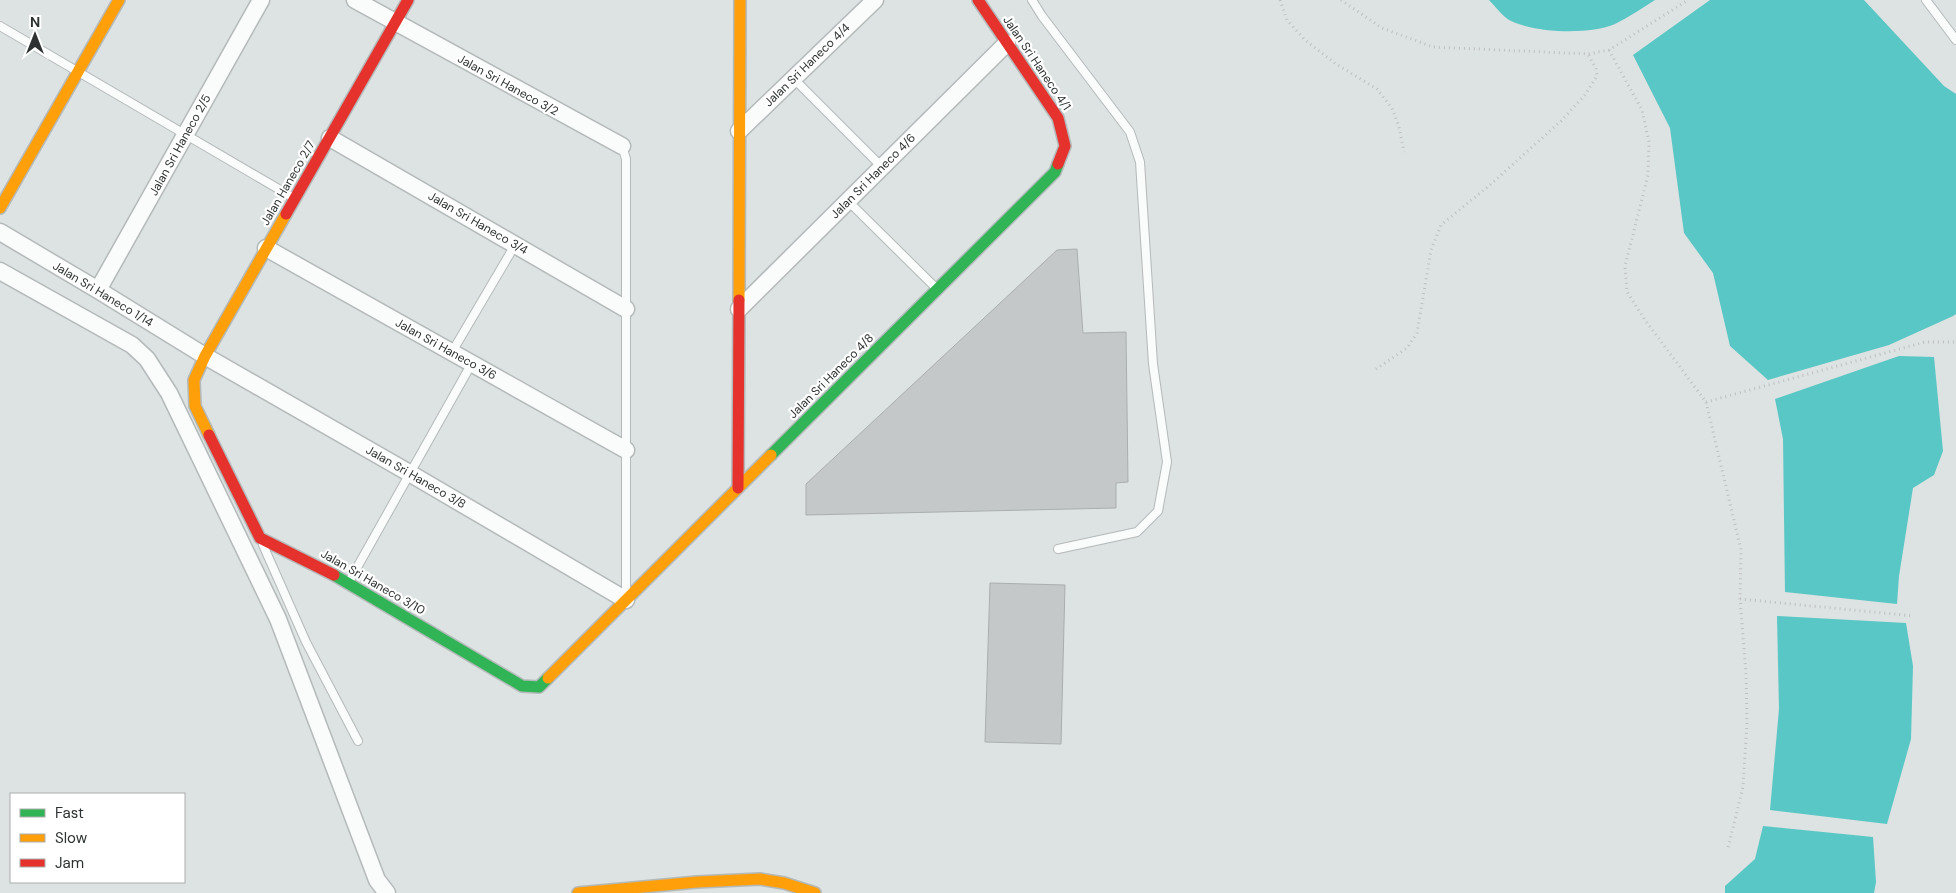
<svg xmlns="http://www.w3.org/2000/svg" width="1956" height="893" font-family="'DM Sans',sans-serif">
<style>
.water{fill:#59c7c5}
.building{fill:#c4c8c8;stroke:#aaaeae}
.lines{fill:none;stroke-linecap:round;stroke-linejoin:round}
.lane-casing{stroke:#b4b9b9;stroke-width:10}
.street-casing{stroke:#b4b9b9;stroke-width:19}
.fast-casing{stroke:#b4b9b9;stroke-width:14}
.slow-casing{stroke:#b4b9b9;stroke-width:14}
.jam-casing{stroke:#b4b9b9;stroke-width:14}
.path{stroke:#bec0c0;stroke-width:3;stroke-dasharray:1 4;stroke-linecap:butt}
.lane{stroke:#fafbfb;stroke-width:8}
.street{stroke:#fafbfb;stroke-width:16}
.fast{stroke:#30b455;stroke-width:11}
.slow{stroke:#ff9f0a;stroke-width:11}
.jam{stroke:#e5322d;stroke-width:11}
.labels{text-anchor:middle;stroke-width:4.5;stroke-linejoin:round;paint-order:stroke}
.street-label{font-size:12px;fill:#2d3131;stroke:#fff}
</style>
<rect width="100%" height="100%" fill="#dde2e2"/>
<!-- water -->
<path class="water" d="M1489,0H1655C1642,8 1629,17 1615,24C1589,35 1537,33 1511,21C1503,17 1495,6 1489,0Z
M1710,0H1864L1944,86L1956,94V314L1953,316L1889,345L1768,380L1730,346L1713,273L1684,233L1670,128L1633,55Z
M1899,356L1934,357L1943,451L1934,475L1913,488L1899,576L1897,604L1785,592L1783,439L1775,399Z
M1777,616L1906,623L1913,666L1911,739L1887,824L1770,810L1779,709Z
M1763,826L1873,837L1876,882L1874,893H1725V886L1755,859Z"/>
<!-- building -->
<path class="building" d="M1077,249L1083,333L1126,332L1128,482L1116,483V508L806,515V484L1057,250Z
M990,583L1065,585L1061,744L985,742Z"/>
<g class="lines">
<defs>
<path id="lane" d="M1032,0L1042,16L1130,132L1140,162L1153,364L1167,462L1158,511L1137,532L1058,549
M1926,0L1956,40
M0,26L294,198
M794,79L882,167
M622,146L626,159V594
M848,201L936,288
M452,352L515,245
M263,545L306,642L358,741
M350,580L472,363"/>
<path id="street" d="M355,0L622,146
M739,131L875,0
M330,138L626,309
M0,232L98,290L205,356L411,474L626,600
M266,248L626,450
M0,271L132,345L147,359L169,393L278,619L377,880L387,893
M98,290L261,0
M739,309L1007,43"/>
<path id="fast" d="M771,455L1055,172L1058,164
M334,575L522,686L539,687L548,678"/>
<path id="slow" d="M0,208L119,0
M739,300L740,0
M209,435L195,406L194,380L205,356L286,214
M548,678L771,455
M578,893L697,882L760,879L784,883L815,893"/>
<path id="jam" d="M978,0L1058,118L1065,146L1058,164
M286,214L408,0
M209,435L260,538L334,575
M738,488L739,300"/>
</defs>
<!-- lane casing -->
<use href="#lane" class="lane-casing"/>
<!-- street casing -->
<use href="#street" class="street-casing"/>
<!-- fast casing -->
<use href="#fast" class="fast-casing"/>
<!-- slow casing -->
<use href="#slow" class="slow-casing"/>
<!-- jam casing -->
<use href="#jam" class="jam-casing"/>
<!-- path -->
<path class="path" d="M1280,0L1287,20L1305,40L1336,64L1377,89L1392,108L1399,127L1404,152
M1341,0L1382,28L1433,47L1588,54L1609,50L1688,0
M1609,50L1642,110L1649,142L1648,175L1625,266L1627,292L1645,320L1706,402L1741,550L1740,599L1746,674L1747,723L1743,787L1728,848
M1376,369L1407,348L1417,333L1431,250L1441,225L1490,185L1561,121L1585,95L1597,76L1596,69L1588,54
M1706,402L1925,342H1956
M1740,599L1914,616"/>
<!-- lane -->
<use href="#lane" class="lane"/>
<!-- street -->
<use href="#street" class="street"/>
<!-- fast -->
<use href="#fast" class="fast"/>
<!-- slow -->
<use href="#slow" class="slow"/>
<!-- jam -->
<use href="#jam" class="jam"/>
</g>
<g class="labels">
<!-- street labels -->
<g class="street-label">
<text transform="translate(1037 63) rotate(56)" y="4">Jalan Sri Haneco 4/1</text>
<text transform="translate(807 65) rotate(-44)" y="4">Jalan Sri Haneco 4/4</text>
<text transform="translate(508 85) rotate(29)" y="4">Jalan Sri Haneco 3/2</text>
<text transform="translate(180 145) rotate(-61)" y="4">Jalan Sri Haneco 2/5</text>
<text transform="translate(873 176) rotate(-45)" y="4">Jalan Sri Haneco 4/6</text>
<text transform="translate(288 183) rotate(-60)" y="4">Jalan Haneco 2/7</text>
<text transform="translate(478 223) rotate(30)" y="4">Jalan Sri Haneco 3/4</text>
<text transform="translate(103 294) rotate(31)" y="4">Jalan Sri Haneco 1/14</text>
<text transform="translate(446 349) rotate(29)" y="4">Jalan Sri Haneco 3/6</text>
<text transform="translate(831 376) rotate(-45)" y="4">Jalan Sri Haneco 4/8</text>
<text transform="translate(416 477) rotate(30)" y="4">Jalan Sri Haneco 3/8</text>
<text transform="translate(373 582) rotate(30)" y="4">Jalan Sri Haneco 3/10</text>
</g>
</g>
<!-- legend -->
<rect x="10" y="793" width="175" height="90" fill="#ffffff" stroke="#abadad"/>
<rect x="20" y="809" width="25" height="8" fill="#30b455" stroke="#abadad"/>
<text x="55" y="818" font-size="15" fill="#2d3131">Fast</text>
<rect x="20" y="834" width="25" height="8" fill="#ff9f0a" stroke="#abadad"/>
<text x="55" y="843" font-size="15" fill="#2d3131">Slow</text>
<rect x="20" y="859" width="25" height="8" fill="#e5322d" stroke="#abadad"/>
<text x="55" y="868" font-size="15" fill="#2d3131">Jam</text>
<!-- north arrow -->
<g transform="translate(35 35)" stroke="#ffffff" stroke-width="4" paint-order="stroke">
<path d="M0-4L9 19L0 12L-9 19Z" fill="#2d3131"/>
<text y="-8" font-size="14" font-weight="bold" text-anchor="middle" fill="#2d3131">N</text>
</g>
</svg>
